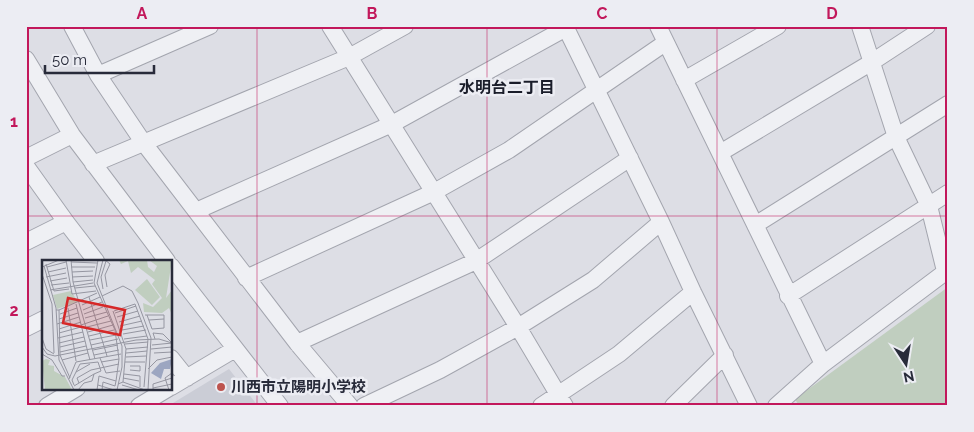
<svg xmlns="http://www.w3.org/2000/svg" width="974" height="432" font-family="Raleway,'Noto Sans JP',sans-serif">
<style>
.built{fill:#cbcdd6}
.green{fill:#c0cebf}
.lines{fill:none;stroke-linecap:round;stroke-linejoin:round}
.minor-casing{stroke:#a3a5ae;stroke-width:18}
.minor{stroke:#eff0f4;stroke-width:16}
.grid{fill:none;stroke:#c2185b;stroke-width:1;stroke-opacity:0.55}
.poi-dot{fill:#bd544f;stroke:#ecedf3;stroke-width:2}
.labels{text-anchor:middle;stroke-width:5;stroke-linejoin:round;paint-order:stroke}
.poi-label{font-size:15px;font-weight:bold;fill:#282b3a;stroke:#ecedf3;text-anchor:start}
.neighbourhood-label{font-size:16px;font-weight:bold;fill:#1a1d2a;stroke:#ecedf3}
.inset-road{fill:none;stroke:#9596a1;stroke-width:1}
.view{fill:#d62828;fill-opacity:0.15;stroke:#d62828;stroke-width:2.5}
.inset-edge{fill:none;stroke:#282b3a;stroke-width:2.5}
.neatline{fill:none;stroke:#c2185b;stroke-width:2}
.grid-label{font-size:16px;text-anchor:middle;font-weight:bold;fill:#c2185b}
</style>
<rect width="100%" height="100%" fill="#dddee5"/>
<!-- built -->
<path class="built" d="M229,369L258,406H168Z"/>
<!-- green -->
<path class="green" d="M948,287V406H799L795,399Z"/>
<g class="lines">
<defs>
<path id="minor" d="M72,26L98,75L143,142L297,343L350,406
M330,26L518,327L565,406
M565,26L661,222L693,292L749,406
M658,26L823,364
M860,26L896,137L929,206L945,271
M26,59L72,135L167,261
M98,75L210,26
M684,80L778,26
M720,153L872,62L927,26
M26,158L72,135
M93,164L349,57L405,26
M26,166L66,222L96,261
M196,211L392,124L566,28
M755,225L948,104
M26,242L66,222
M171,266L280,406
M246,278L434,192L509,150L665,43
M788,296L948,193
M26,328L44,319
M297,343L476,261L630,158
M171,358L187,378
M171,387L235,349
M47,406L77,388
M139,406L169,388
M364,406L440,370L518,327L593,280L661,222
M541,406L619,354L693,292
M673,406L725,355
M776,406L823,364L948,270"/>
</defs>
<!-- minor casing -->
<use href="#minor" class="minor-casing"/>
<!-- minor -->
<use href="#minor" class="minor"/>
</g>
<!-- grid -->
<path class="grid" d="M257,26V406M487,26V406M717,26V406M26,216H948"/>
<!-- markers -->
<circle class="poi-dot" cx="221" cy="387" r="5"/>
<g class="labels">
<!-- poi labels -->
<g class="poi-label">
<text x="231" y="392">川西市立陽明小学校</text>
</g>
<!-- neighbourhood labels -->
<g class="neighbourhood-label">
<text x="507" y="93">水明台二丁目</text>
</g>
</g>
<!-- overview -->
<g transform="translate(42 260)">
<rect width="130" height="130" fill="#dddee5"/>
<path d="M77,0H105L106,7L112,12L115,6L107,0H130L124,38L130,30V55L127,48L120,53L102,52L101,43L111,47L120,38L110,24L113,20L96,7L89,13L86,1L79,4ZM105,19L118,37L110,45L93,30ZM29,31L36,42L15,49L11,35ZM4,99L8,100L6,105L12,106V111L23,117L30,130H3L0,101Z" fill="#c0cebf"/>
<path d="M130,99L128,109H122L119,119L109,113L118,103Z" fill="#9ca6c1"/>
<path class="inset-road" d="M24,0L30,34L54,31M29,0L31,22L53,99M61,0L55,23L80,86V107L75,130M63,0L68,4L63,15L65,27M29,2L55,3M4,4L12,31L27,29M2,6L14,48L17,100L32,130M0,7L17,0M5,7L24,2M29,7H53M6,12L24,8M30,12L51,11M0,14L10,44L12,93M4,17L24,13M30,17L51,16M8,21L25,18M31,22L51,20M9,25L27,23M33,28L53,26M61,29L59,17L64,1M8,30L51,23M60,36L81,26L90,31L96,43L109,78L106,130M47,37L65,96M34,44L46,93M93,44L106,79L102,127M40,45L58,37M26,48L34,101M14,50H17L18,95L28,118M17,50L55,33M41,50L60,42M71,51L84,89L81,122L76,124M72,51L93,44M73,53L94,46M18,54L35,48M42,54L61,47M103,55H122V68L110,69L105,55M75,57L96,51M43,58L65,52M17,59L36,53M107,60L122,59M77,62L98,56M15,64L37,57M39,65L66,56M78,66L100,61M45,67L69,61M17,69L39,62M80,70L102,66M46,72L71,65M17,73L39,67M81,74L104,70M47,76L72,70M0,78L4,89L12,94M16,78L41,72M82,79L105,76M48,80L74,75M17,83L42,77M83,84L106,82M49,85L76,79M110,85L130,83L121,74L111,73L113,79M0,87L5,94L13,96L94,80L117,79L130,83M18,87L43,81M84,89L106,87M109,89L130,87M51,90L76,85M18,92L44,86M84,93L105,91M112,93L130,92M0,94L10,100L20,116H23M52,95L77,90M84,97L104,96M58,98L64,113L78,111M20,100L46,93L48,100M59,102L77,99M83,102H103M106,109L115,100L130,97M88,110L98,111V106H88M34,112L48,104M82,114L98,116V127M81,118L97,121M27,119L34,102L79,94M81,122L103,130M37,123L35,118L49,110L77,104M32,125L30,120L38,104L56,102L59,111L52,114M56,125L72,130M80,125L97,130M32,126L52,114L50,121L42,123L36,130M111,128L130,124M55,130L57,116L74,121L77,99L73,70L52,23L56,0M60,130L61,122L73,126L74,121M111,130V124L130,118M127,130L123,118L130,113"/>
<path class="view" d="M26,38L83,50L78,75L21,63Z"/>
<rect width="130" height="130" class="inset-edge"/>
</g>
<!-- border -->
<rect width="974" height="432" fill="none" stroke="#ecedf3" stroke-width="55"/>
<!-- north arrow -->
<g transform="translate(906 364) rotate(168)" stroke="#ecedf3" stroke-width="4" paint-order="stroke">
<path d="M0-4L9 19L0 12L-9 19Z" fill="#282b3a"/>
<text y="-8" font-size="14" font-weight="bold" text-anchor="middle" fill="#282b3a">N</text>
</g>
<!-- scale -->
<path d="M45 65v8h109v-8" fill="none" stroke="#282b3a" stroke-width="2.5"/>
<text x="52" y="65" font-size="15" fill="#282b3a" stroke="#ecedf3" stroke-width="4" paint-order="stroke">50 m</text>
<rect x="28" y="28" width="918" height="376" class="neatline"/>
<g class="grid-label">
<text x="142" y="19">A</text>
<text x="372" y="19">B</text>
<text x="602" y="19">C</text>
<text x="832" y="19">D</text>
<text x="14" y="127">1</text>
<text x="14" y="316">2</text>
</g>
</svg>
